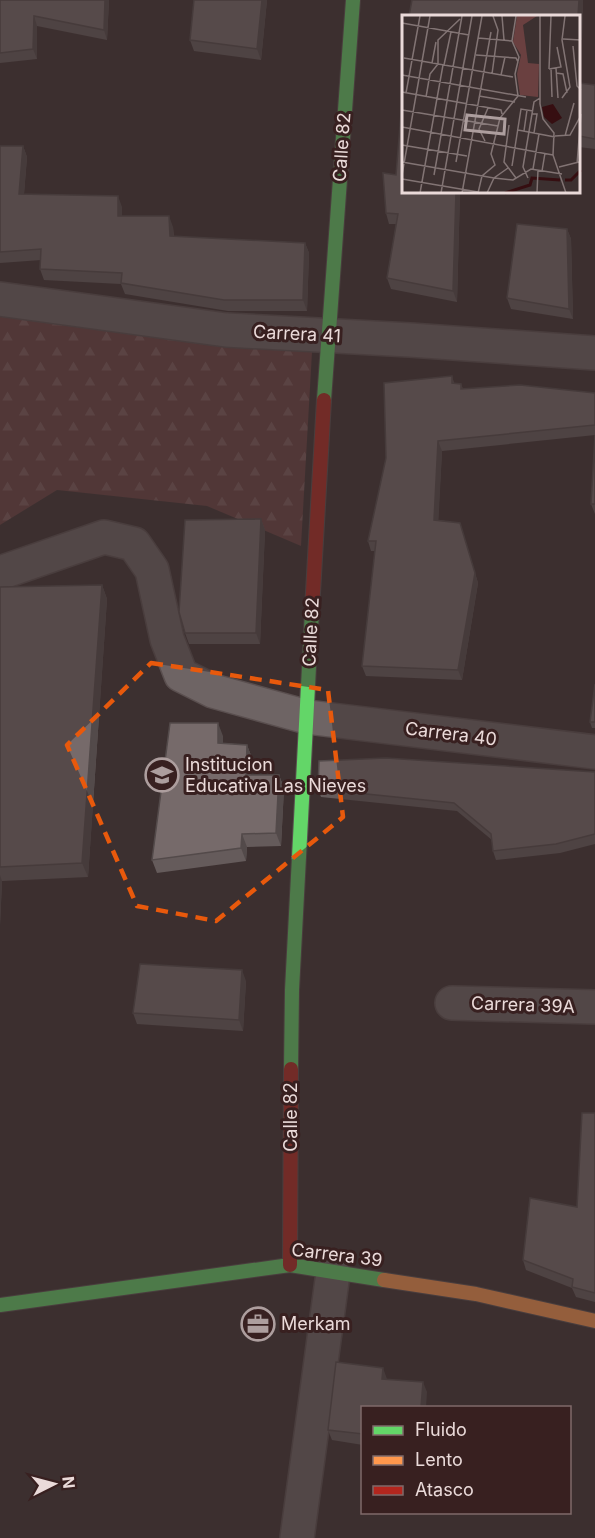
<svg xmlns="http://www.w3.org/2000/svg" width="595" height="1538" font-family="Inter,sans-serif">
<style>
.forest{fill:url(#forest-firs)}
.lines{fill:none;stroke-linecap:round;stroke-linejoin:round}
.street-casing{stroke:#5a4f4f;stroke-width:36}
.fast-casing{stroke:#5a4f4f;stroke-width:16}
.slow-casing{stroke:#5a4f4f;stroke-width:16}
.jam-casing{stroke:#5a4f4f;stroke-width:16}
.street{stroke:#6e6464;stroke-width:33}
.fast{stroke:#63d668;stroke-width:14}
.slow{stroke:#ff974d;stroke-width:14}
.jam{stroke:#b3261e;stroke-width:14}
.wall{fill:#655b5b}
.shaded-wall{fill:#534a4a}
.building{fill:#766a6a;stroke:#534a4a;stroke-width:1.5}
.marked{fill:none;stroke:#e8590c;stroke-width:4.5;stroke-dasharray:12 8;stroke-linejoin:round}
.labels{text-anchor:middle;stroke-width:6;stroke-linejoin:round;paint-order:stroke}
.street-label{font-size:18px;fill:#eadad9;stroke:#382020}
.poi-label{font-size:18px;fill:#eadad9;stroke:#382020;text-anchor:start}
.inset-river{fill:none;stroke:#360e11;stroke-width:3}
.inset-road{fill:none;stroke:#827474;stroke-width:1.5}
.view{fill:#ad9e9e;fill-opacity:0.15;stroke:#ad9e9e;stroke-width:3}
.inset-edge{fill:none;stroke:#eadad9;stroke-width:3}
</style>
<defs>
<pattern id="forest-firs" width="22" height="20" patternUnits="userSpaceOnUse" patternTransform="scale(1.5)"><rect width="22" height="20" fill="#6a4040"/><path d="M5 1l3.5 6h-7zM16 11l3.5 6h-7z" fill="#7f5b5b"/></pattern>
</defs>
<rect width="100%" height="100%" fill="#3c3030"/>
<!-- forest -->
<path class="forest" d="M0,311L312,352L301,546L207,506L57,490L0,525Z"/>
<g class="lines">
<defs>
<path id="street" d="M0,299L226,330L410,340L595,353
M0,573L104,537L134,544L152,570L167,639L181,675L213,691L307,717L595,752
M452,1003L595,1007
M297,1538L333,1273"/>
<path id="fast" d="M324,400L353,0
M291,1069L292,990L312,610
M0,1305L290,1265L384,1280"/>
<path id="slow" d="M384,1280L476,1294L595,1321"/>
<path id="jam" d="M312,610L324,400
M290,1265L291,1069"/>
</defs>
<!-- street casing -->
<use href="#street" class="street-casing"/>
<!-- fast casing -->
<use href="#fast" class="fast-casing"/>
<!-- slow casing -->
<use href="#slow" class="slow-casing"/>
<!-- jam casing -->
<use href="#jam" class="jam-casing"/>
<!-- street -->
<use href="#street" class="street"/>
<!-- fast -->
<use href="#fast" class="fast"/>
<!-- slow -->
<use href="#slow" class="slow"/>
<!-- jam -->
<use href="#jam" class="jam"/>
</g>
<!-- wall -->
<path class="wall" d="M0,0H109L107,40L37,26V59L0,63Z
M267,0L261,60L194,51L190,40Z
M412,0H583L582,40H579V16Z
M579,83L595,85V149L579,147Z
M0,146H23L27,157L24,194L122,207V216L173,227L174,237L305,243L309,253L307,311H228L125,294L121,284L44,280L40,269L41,260L0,263Z
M460,192L457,302L391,289L387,278L396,224H389L386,213Z
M567,229L571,239L573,319L511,309L507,298Z
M452,376L454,383L461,384L463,389L595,393V514L591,504L595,435L442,451L438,520L460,523L478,583L462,680L366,676L362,666L375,551H371L368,541Z
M261,519L265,530L260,644H189L185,633Z
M102,585L107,599L88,877L2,881L0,925V587Z
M595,684V728H592L590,722Z
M223,736V743L247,745L252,758L251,775H279L284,788L281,846L247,847L246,861L157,873L152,860Z
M595,772V844L560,853L496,860L493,851L492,840L457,811L321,797L318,789Z
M246,981L243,1031L137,1024L133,1013Z
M595,1113V1302L576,1297L572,1288L526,1270L523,1260L577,1207Z
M387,1379L427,1392L363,1407V1445L332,1440L328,1430Z"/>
<!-- shaded-wall -->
<path class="shaded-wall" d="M105,0H109L107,40L104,30Z
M262,0H267L261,60L257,49Z
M579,0H583L582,40L579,32Z
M34,16L37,26V59L33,49Z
M23,146L27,157L23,205L19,194Z
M456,192H460L457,302L453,291Z
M118,196L122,207V227L118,216Z
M169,216L173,227L174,247L170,236Z
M567,229L571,239L573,319L569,309Z
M305,243L309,253L307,311L303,300Z
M438,441L442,451L438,530L434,520Z
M261,519L265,530L260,644L256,633Z
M460,523L478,583L462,680L458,670Z
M102,585L107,599L88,877L82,863Z
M218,723L223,736V756L218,743Z
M247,745L252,758L250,788L246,775Z
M279,775L284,788L281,846L276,833Z
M242,834L247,847L246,861L241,848Z
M0,875L2,881L0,925Z
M242,970L246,981L243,1031L239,1020Z
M383,1368L387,1379H382Z
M423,1382L427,1392L426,1407H421Z"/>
<!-- building -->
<path class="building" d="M0,0H105L104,30L34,16L33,49L0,53Z
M194,0H262L257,49L190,40Z
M412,0H579L578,16H409Z
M579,83L595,85V139L579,136Z
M403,89V192H456L453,291L387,278L398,214L386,213L383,173L396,175Z
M0,146H23L19,194L118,196V216H169L170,236L305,243L303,300H224L121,283L122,273L40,269L41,249L0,252Z
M517,224L567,229L569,309L507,298Z
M452,376V383L461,384V389L520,385L595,393V425L438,441L434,520L460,523L475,573L458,670L362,666L376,541H368L386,458L384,383Z
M595,435V504H591Z
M261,519L256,633H185L179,612L185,520Z
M102,585L82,863L0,867V587Z
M595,684V722H590Z
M170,723H218V743L247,745L246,775H279L276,833L242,834L241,848L152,860Z
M386,758L595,772V834L556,844L493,851L491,834L454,803L318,789L319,761Z
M140,964L242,970L239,1020L133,1013Z
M582,1113H595V1293L572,1287L573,1279L523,1260L530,1198L577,1207Z
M336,1362L383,1368L382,1379L423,1382L421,1407H363V1434L328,1430Z"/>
<!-- marked area -->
<path d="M0 0H595V1538H0ZM151,663L328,690L343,817L216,921L137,906L67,745Z" fill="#3c3030" fill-opacity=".55" fill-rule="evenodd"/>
<path class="marked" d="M151,663L328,690L343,817L216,921L137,906L67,745Z"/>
<!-- icons -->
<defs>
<symbol id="school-ring" viewBox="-11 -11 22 22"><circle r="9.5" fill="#382020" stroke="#ad9e9e" stroke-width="1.5"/><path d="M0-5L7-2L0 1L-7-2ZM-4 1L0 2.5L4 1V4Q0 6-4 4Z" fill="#ad9e9e"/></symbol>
<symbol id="office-ring" viewBox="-11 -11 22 22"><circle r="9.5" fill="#382020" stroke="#ad9e9e" stroke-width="1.5"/><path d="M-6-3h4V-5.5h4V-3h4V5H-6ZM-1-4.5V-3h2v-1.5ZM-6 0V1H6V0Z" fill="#ad9e9e"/></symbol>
</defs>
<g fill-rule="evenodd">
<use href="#school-ring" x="143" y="756" width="38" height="38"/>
<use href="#office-ring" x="239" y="1305" width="38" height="38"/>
</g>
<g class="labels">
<!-- street labels -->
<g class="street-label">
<text transform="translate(342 147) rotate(-86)" y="6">Calle 82</text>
<text transform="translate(297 334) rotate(3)" y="6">Carrera 41</text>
<text transform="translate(311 632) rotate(-87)" y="6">Calle 82</text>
<text transform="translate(451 734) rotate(7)" y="6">Carrera 40</text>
<text transform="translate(523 1005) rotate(2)" y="6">Carrera 39A</text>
<text transform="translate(291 1117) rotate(-90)" y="6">Calle 82</text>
<text transform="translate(337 1255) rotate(7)" y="6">Carrera 39</text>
</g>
<!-- poi labels -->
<g class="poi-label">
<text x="185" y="771">Institucion<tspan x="185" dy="21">Educativa Las Nieves</tspan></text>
<text x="281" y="1330">Merkam</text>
</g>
</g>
<!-- overview -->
<g transform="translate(402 15)">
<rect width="178" height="178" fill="#3c3030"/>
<path d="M115,1H135L121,10L126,48L137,49L136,82L118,80L115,59L119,40L111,27Z" fill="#6a4040"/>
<path d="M151,89L160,103L150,109L142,102L140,92Z" fill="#360e11"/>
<path class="inset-river" d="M163,165H169L179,155M103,178L128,170L130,163L158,165"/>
<path class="inset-road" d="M100,1L102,25M138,1V89L141,104L152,118L151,140L164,178M0,8L67,20M76,23L110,26M161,24L179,25M171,31L175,71L179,75M74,40L114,43L116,47M2,43L111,62M30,48L34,27M42,50L49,17M149,53L150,82M154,53L156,83M147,54L149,1M147,54L159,52L155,32M154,58L161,59L165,78M90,59L96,15L91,1M0,60L124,82M99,60L103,42M0,77L99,95L100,99M4,78L18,1M77,81L113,87M24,82L28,59L36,49V25L58,4M160,83L168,72L160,25L163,1M0,95L96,111M130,99H135L132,118M107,110L102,147L114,163M0,112L151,140M116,115L153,122M122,116L125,95M153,121L168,120L178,102M163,121L172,88M83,126L77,114L86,93M0,130L65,141M0,147L92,163L111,165L129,154L160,159M54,147L80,1M175,149L179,99M110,151L119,94L131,96M157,152L177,147M131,154L137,119M140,156L143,138M0,160L28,1M32,160L60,1M126,163L121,152L132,87L138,83M0,164L76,177M18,178L41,50M39,178L70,1M60,178L89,17M76,178L80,161L93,150L89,139L98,103L116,81L113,59L117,42L110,26L114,1M85,178L92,163L106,153M135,178L136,155"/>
<path class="view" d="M65,100L103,104L102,119L63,115Z"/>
<rect width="178" height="178" class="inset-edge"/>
</g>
<!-- legend -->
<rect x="361" y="1406" width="210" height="108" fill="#382020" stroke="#7f6a6a" stroke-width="1.5"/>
<rect x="373" y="1426" width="30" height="9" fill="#63d668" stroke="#7f6a6a" stroke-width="1.5"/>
<text x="415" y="1436" font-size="18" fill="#eadad9">Fluido</text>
<rect x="373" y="1456" width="30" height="9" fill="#ff974d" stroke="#7f6a6a" stroke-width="1.5"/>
<text x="415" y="1466" font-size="18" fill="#eadad9">Lento</text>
<rect x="373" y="1486" width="30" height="9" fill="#b3261e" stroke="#7f6a6a" stroke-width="1.5"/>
<text x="415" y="1496" font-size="18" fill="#eadad9">Atasco</text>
<!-- north arrow -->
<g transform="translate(54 1484) rotate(84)" stroke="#382020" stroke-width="4.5" paint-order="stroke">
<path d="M0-4.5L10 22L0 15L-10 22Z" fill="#eadad9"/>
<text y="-9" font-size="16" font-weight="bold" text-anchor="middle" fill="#eadad9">N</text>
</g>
</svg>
